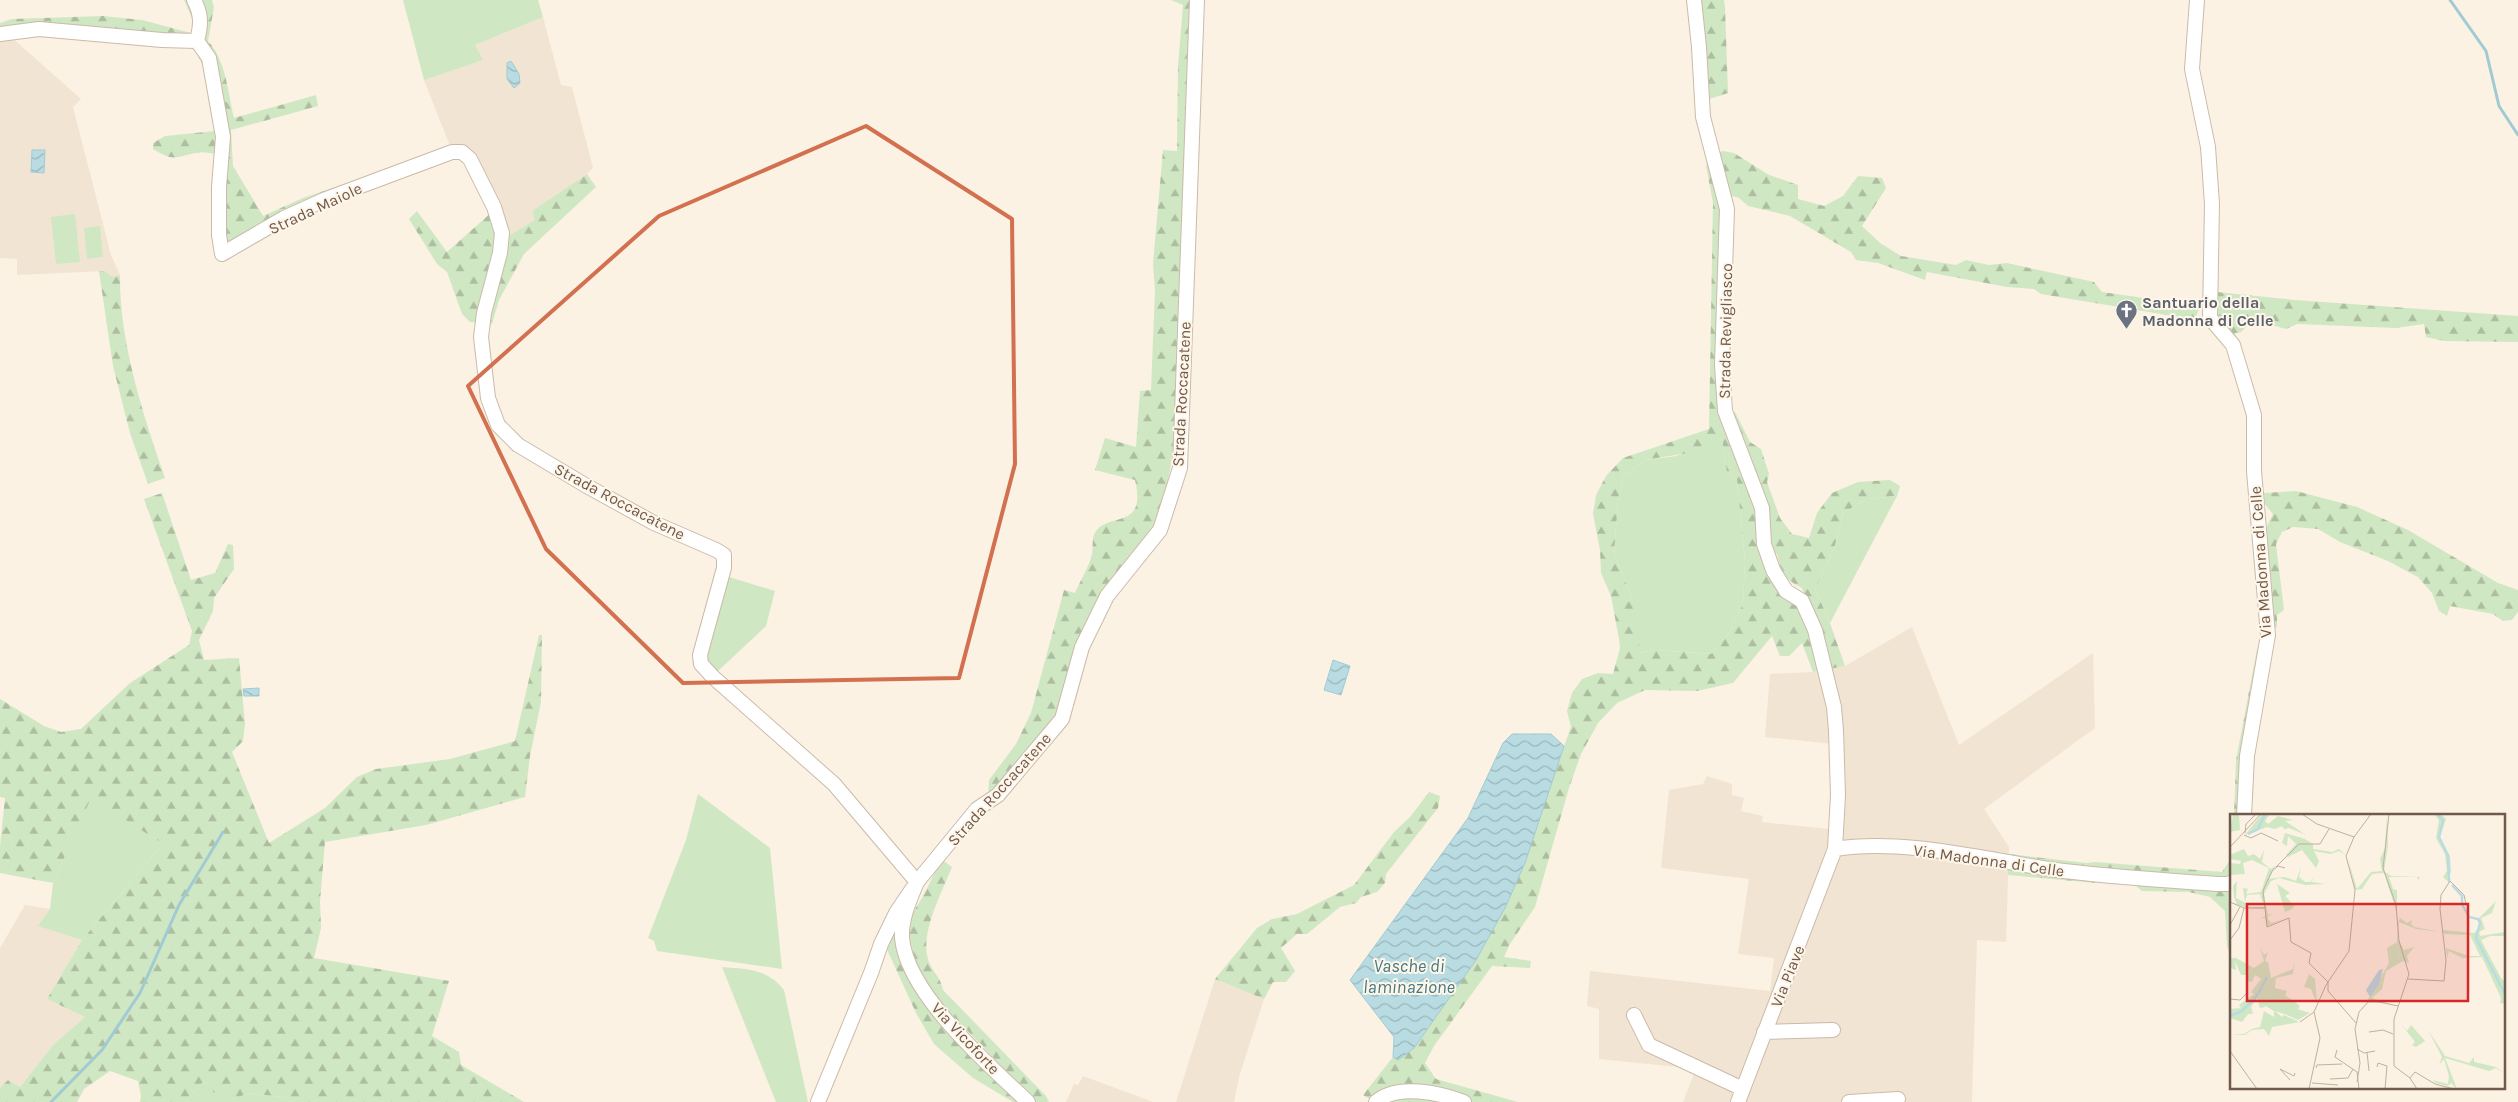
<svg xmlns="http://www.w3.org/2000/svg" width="2518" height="1102" font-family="Karla,sans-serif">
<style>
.residential{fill:#f2e4d2}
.grass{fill:#d0e7c3}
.forest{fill:url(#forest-firs);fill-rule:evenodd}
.water{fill:url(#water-waves);stroke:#a0cbd4}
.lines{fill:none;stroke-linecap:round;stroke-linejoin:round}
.stream{stroke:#a0cbd4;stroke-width:3}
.minor-casing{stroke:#cbbaaa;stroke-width:16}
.minor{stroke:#fff;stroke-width:14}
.marked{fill:none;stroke:#d3704f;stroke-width:4;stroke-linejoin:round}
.labels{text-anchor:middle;stroke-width:4;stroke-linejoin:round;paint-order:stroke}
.street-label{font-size:16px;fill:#71594b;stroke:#fef6e9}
.worship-label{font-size:16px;font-weight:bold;fill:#5b616d;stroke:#fef6e9;text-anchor:start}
.water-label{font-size:18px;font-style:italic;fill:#467884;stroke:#fef6e9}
.inset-river{fill:none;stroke:#b9dce3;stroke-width:2.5}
.inset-road{fill:none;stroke:#c0b0a1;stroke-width:1}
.view{fill:#d62828;fill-opacity:0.15;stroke:#d62828;stroke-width:2.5}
.inset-edge{fill:none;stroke:#71594b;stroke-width:2.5}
</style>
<defs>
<pattern id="forest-firs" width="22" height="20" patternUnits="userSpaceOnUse" patternTransform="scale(1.25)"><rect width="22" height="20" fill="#d0e7c3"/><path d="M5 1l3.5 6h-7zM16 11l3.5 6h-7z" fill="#adbea0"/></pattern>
<pattern id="water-waves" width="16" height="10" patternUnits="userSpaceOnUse" patternTransform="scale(1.25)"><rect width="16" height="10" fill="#b9dce3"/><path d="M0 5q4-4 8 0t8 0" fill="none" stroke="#9bb5ba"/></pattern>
</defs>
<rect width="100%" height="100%" fill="#fbf2e3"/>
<!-- residential -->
<path class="residential" d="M543,17L561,85L572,87L593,168L587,174L532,211L536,220L505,238L499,233L466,160L450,146L424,80L482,60L475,45Z
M10,36L81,99L73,107L111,255L120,275L113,277L104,271L17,275V259L0,258V37Z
M1912,627L1959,745L2093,653L2095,728L1984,809L2009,847L2006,942L1977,940L1972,1102H1683L1694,1074L1688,1068L1599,1059V1009L1587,1006L1590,971L1770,991L1774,958L1738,954L1749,879L1661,868L1669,790L1703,784L1707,776L1732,784V795L1744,798L1741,811L1763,816L1762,822L1829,829L1833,744L1765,737L1770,674L1813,672L1845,666Z
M25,905L50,909L39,926L82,940L47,999L85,1017L53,1045L20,1087L8,1080L0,1088V948Z
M1215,979L1264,999L1239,1077L1234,1102H1176Z
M1083,1076L1153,1102H1066L1074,1084L1078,1085Z"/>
<!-- grass -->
<path class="grass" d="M403,0H538L543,17L475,45L483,60L424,80Z
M75,214L80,262L56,264L51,217Z
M100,226L103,257L87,259L84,228Z
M1722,439L1727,473L1737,479L1745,561L1743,604L1728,635L1711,654L1655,650L1638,653L1632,598L1614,553L1618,502L1623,477L1645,460L1676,456Z
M1897,496L1830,623L1815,589L1834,549L1843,513L1867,499Z
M726,576L775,591L766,626L717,672L705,659Z
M698,794L770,848L782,969L657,951L654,941L648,938L686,840Z
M91,797L163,844L82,940L38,926L50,909L53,883Z
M722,967C747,969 768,969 784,990L808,1102H776Z
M203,1082L213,1086L231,1100L249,1093L290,1098L292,1102H185Z"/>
<!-- forest -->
<path class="forest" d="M184,0H192L197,35L0,31V23L12,19L103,16L142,20L191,33L194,23Z
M198,0H212L214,7L208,41C226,60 228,93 234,118L316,95L318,106L231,130L233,166L263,216L303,198L412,161L225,249L226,157L200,40Z
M1171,0H1194L1175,443L1162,511L1153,532L1119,571L1060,717L988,798L989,780L1016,744L1031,713L1064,590L1075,593C1080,581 1089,567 1092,554C1093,548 1092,540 1094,535C1104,510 1148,533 1135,480L1095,470L1105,438L1136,447L1140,391L1151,390L1155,290L1153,264L1163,150L1177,151L1178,66L1183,5Z
M1698,0H1724L1725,7L1728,93L1706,100Z
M195,42L208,59L221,155C213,154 203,151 196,153C175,157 174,162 153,149V143L165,136L215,131L204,69L195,49L143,43Z
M1723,151L1734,153L1769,175L1798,185V199L1824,206L1843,196L1858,176L1882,178L1886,188L1862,226L1880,243L1901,256L1956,265L1966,260L1989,265L2007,263L2094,282L2102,292L2200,306L2196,317L2191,319L2041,294L2034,289L2007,287L1927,272L1925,280L1878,263L1856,260L1851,252L1790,216L1748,206L1739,198L1729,195L1716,154Z
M1710,164L1724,208L1723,418L1735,412L1750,442L1761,449L1769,474L1767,482L1780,518L1792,534L1809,538L1817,513L1832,493L1858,482L1890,480L1900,486L1897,496L1867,499L1843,513L1834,549L1815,589L1830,623L1845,666L1813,672L1802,643L1789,656H1780L1772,636L1733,683L1697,691L1645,690L1617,703L1598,723L1581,754L1569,788L1535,907L1510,944L1504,957L1531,961L1530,968L1492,966L1434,1046L1425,1063L1436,1079L1518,1102H1473L1454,1095L1420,1090L1373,1101L1363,1095L1393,1057L1398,1060L1505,908L1525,863L1544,802L1571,727L1567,711L1572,693L1582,679L1598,673L1613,674L1620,648L1619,639L1611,596L1601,573L1600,550L1593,514L1596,495L1606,476L1623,458L1709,429L1713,203L1706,165ZM1722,439L1727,473L1737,479L1745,561L1743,604L1728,635L1711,654L1655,650L1638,653L1641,632L1632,598L1614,553L1618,502L1623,477L1645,460L1706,450ZM1763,552L1777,554C1781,572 1785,580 1802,588L1811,613Z
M587,174L596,187L524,254L499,300L492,324L470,322L462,314L447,272L437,264L409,219L417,211L447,252L493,211L505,238L535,220L532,211Z
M99,271H104L113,277L120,275C119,341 143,415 165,478L148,484L130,433L113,366Z
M2217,292L2295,300L2518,316V342L2444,341L2426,337L2424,324L2395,328L2297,324L2286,329L2253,320L2241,332L2232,334L2213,317Z
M2296,491L2357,507L2408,530L2498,583L2518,590V612L2512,620L2503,621L2493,614L2450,606L2447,616L2439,611L2432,593L2418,577L2388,561L2340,542L2318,529L2293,527L2282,532L2276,544L2284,610L2277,615V627L2271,629L2264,541L2266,528L2273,514L2264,503V493Z
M162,493L191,580L215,573L228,544L233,545L234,569L214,598L213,611L199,640L204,660L239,658L245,724L243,741L232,752L269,843L325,808L357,777L376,769L450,759L515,741L539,635H542L541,702L530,756L525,797L426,825L325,842L320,901L321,928L314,958L449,981L432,1036L459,1052L461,1065L524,1102H292L290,1098L249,1093L231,1100L213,1092V1086L203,1082L185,1102H140L141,1096L138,1081L110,1071L84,1089L77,1102H0V1088L8,1080L20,1087L53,1045L85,1017L47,999L82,940L163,844L91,798L53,883L0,873V846L5,798L0,797V699L44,726L61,732L81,729L130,683L189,645L192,631L144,499Z
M2258,644L2241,816H2234L2236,760Z
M1429,792L1440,796L1438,808L1386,874L1385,883L1377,892L1361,897L1356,903L1340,907L1307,934H1297L1281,948L1295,971L1286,982H1273L1264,999L1215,979L1257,928L1272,919L1297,914L1354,885L1394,832L1410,817Z
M2009,854L2087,863L2095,862L2222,872L2232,857C2232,869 2231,876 2219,880L2009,860Z
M941,859L952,867C942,892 920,933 928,959C931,971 940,975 943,990L1046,1096L1049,1102H1036L929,991L917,966L909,937L912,914L925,893Z
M2008,865L2092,877L2095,883L2008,875Z
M2130,881L2223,887L2232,895V963L2227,946L2225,911L2210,897L2189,892L2142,891Z
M899,915L908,967L1023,1102H1013L973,1078L934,1044L916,1013L884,943Z
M1397,1095L1451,1102H1380Z"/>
<!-- water -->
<path class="water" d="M511,61L519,74L520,83L514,88L507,79V63Z
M32,150H45L44,173L31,172Z
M1333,660L1350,666L1341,695L1324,690Z
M259,688V696H244L243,689Z
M1512,734H1551L1564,746L1525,863L1505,908L1476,960L1414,1048L1398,1060L1393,1057L1394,1037L1350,980L1468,818L1503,743Z"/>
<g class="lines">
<!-- stream -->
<path class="stream" d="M2450,0L2486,51L2499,106L2518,135
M51,1102L102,1050L140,993L179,905L223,832"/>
<defs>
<path id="minor" d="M1694,0L1699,47L1703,117L1727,209L1722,365L1725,411L1762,508L1764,544L1773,570L1786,591L1802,601L1815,630L1834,707L1836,731L1838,795L1835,849L1738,1102
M2197,0L2192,69L2208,147L2212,204L2210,318L2233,345L2254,415V471L2268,635L2247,756L2244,816
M0,34L39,29L162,40L197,41C201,25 202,15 194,0
M197,41L209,58L223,137L219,187V235L222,254L284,218L326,199L452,152H462L470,159L494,207L502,233L500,253L484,313L481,337L488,398L498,425L518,445L585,485L654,523L716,550L724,555V568L700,655L701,664L713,677L834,784L917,882C910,899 901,919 902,938C907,994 988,1064 1028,1102
M1835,849C1899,838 1984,859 2049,869C2106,877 2162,880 2219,884H2230L2232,882
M1634,1015L1649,1045L1743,1089
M1764,1032L1833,1030
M818,1102L871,973L881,944L896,913L917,882L977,809L998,795L1062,719L1082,647L1107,596L1160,530L1180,468L1197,0
M1376,1102C1397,1083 1440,1093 1464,1102
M1849,1102L1898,1099"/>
</defs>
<!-- minor casing -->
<use href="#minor" class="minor-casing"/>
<!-- minor -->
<use href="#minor" class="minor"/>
</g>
<!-- marked area -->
<path class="marked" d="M866,126L1012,219L1015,464L959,678L683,683L546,549L468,386L659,216Z"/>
<!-- icons -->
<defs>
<symbol id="church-pin" viewBox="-11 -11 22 30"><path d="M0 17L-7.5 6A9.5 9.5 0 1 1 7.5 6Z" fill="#6b7280" stroke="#fef6e9"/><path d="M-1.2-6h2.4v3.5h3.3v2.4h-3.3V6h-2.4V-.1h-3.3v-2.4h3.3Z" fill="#fff"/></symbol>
</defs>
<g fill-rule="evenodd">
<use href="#church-pin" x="2114" y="298" width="25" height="34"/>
</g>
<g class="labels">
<!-- street labels -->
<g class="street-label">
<text transform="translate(315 208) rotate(-25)" y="6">Strada Maiole</text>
<text transform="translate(1725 331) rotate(-89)" y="6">Strada Revigliasco</text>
<text transform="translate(1181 394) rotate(-87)" y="6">Strada Roccacatene</text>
<text transform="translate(620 501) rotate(28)" y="6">Strada Roccacatene</text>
<text transform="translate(2260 562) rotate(-94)" y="6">Via Madonna di Celle</text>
<text transform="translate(999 789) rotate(-48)" y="6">Strada Roccacatene</text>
<text transform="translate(1989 860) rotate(8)" y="6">Via Madonna di Celle</text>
<text transform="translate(1787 976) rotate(-68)" y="6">Via Piave</text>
<text transform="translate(966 1038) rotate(47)" y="6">Via Vicoforte</text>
</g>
<!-- worship labels -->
<g class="worship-label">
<text x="2142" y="308">Santuario della<tspan x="2142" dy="18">Madonna di Celle</tspan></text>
</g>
<!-- water labels -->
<g class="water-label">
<text x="1409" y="972">Vasche di<tspan x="1409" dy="21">laminazione</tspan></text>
</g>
</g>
<!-- overview -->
<g transform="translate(2230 814)">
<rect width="275" height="275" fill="#fbf2e3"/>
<path d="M47,70L60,79L55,82L65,92L60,96L55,98ZM168,129L170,143L168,148H161L160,132ZM79,160L85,165L87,190L81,175L74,173ZM35,185L80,199L68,206L57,201L45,197L52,203L54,201L69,208L75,207L42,213L39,222L34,215L22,216L15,221L0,220H14L22,215L30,213L34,197L44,203V197L34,191Z" fill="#d0e7c3"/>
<path d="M3,0H9L10,16L0,18ZM32,0L39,1L35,7L38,10L48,2L63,6L55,7L76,21L59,14L54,15L52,12L45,15L37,13L15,21ZM157,0L158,32L154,57L161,62L190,63L188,66L187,63H159L163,75L167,76V99L154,59L142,60L132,75L125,76L118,45L127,75L141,58L152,57L150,45L155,34ZM204,0H211L216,5L210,23L220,42L221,58L217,67L213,63L217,57L215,40L206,24L209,6ZM55,19L75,25L83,30V35L102,38L109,35L116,41L109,37L100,40L84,37L89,47L86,54L72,36L58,43L56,41L66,30L58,22L57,32L52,29ZM14,35L18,42L24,40L30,45L34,36L32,48L41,55L46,51L39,65L45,64L55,63L66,67L71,53L69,63L75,68H81L83,63L82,68L95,70L75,71L49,64L41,67L34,80L38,101L45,100L38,102V105L41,109L54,105L37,112L35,104H31L36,102L35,95L15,93L7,91L4,83L3,72L7,67L6,84L16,89V93H34L30,80L17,81L15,88L13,74L18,75L16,80L31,78L39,54L22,46L13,49L15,60L0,61V49L10,50L11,47L0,45V41ZM266,87L262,99L251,104L255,115L249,118L250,122L275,118V122H260L251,126L271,164L275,167V190L270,189L271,184L252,143L232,144L219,137L217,144L216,134L239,142H250L240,121L214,120L212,116L244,119L250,113L249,104ZM170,104L177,109L182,106L181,110L184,113L210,118L186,115L169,108L168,125L174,136L184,133L177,142L179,149L173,147L156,157L152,175L142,184L157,189H140L137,187L159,149L157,134L167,128L168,108ZM168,129L170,143L167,148H161L160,132ZM30,134L34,141L38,138L35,147L38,148L41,164L63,155L65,146L63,160L46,164L45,174L57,177L55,181L70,192L67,196L35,185V193L30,194L27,184L21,193L23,200H18L12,208L0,204V195L11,194L9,191L24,180L21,178L31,165L25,161L22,168L17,167L18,161H11L5,147L6,156L0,154V144H6L24,154L34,147ZM171,210L177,217L181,211L195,227L186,233L182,231L185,228ZM198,216L215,242L239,249L244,243V248L266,253L275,260L266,254L259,257L215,244L227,275L221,269L218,272L206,269L202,266L218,270L219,262L214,245L209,251L212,243Z" fill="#d0e7c3" fill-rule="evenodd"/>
<path d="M153,155L149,170L140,183L136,176L149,156Z" fill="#b9dce3"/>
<path class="inset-river" d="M208,0L213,7L209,23L218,42L219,68M18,20L28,15L35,0M222,71L232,82V90L239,103L248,105L250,109L246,124L275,180M0,202L12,197L26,183L37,163"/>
<path class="inset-road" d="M72,0L87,10L124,23M159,0L153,54L166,91L169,127L179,160L164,205V252M15,19L16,10L26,0M14,21L21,24L31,19L48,27M0,33L31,0M46,53L69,30H90L99,15M0,88L14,94H35L33,77L42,57L48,52L55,54M35,94L37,113L59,104L61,128L81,139L79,149L98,168V177L126,209M0,111L10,93M0,126L9,114L14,94M178,165L214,167L216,146L210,95L211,81L220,67L234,81L236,90M0,185L10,186L16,180M70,208L84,198L96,171L119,137L125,76L116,42L124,23L141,0M139,218L153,216L163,220M127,235L134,239L145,237M107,236L105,243L127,258L129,275M0,237L27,275M137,238L139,257M164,252L180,264L187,275M147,253L148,249L157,252L155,275M86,254L87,251L112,250M180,264L185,258L205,270L224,275M100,265L118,264L123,255M60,266L50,255L64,262L65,259M127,268L130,249L125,215L129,198L140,186L168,192M82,269L108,271M79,275L90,224L84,198"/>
<path class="view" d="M17,90H238V187H17Z"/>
<rect width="275" height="275" class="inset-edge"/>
</g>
</svg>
